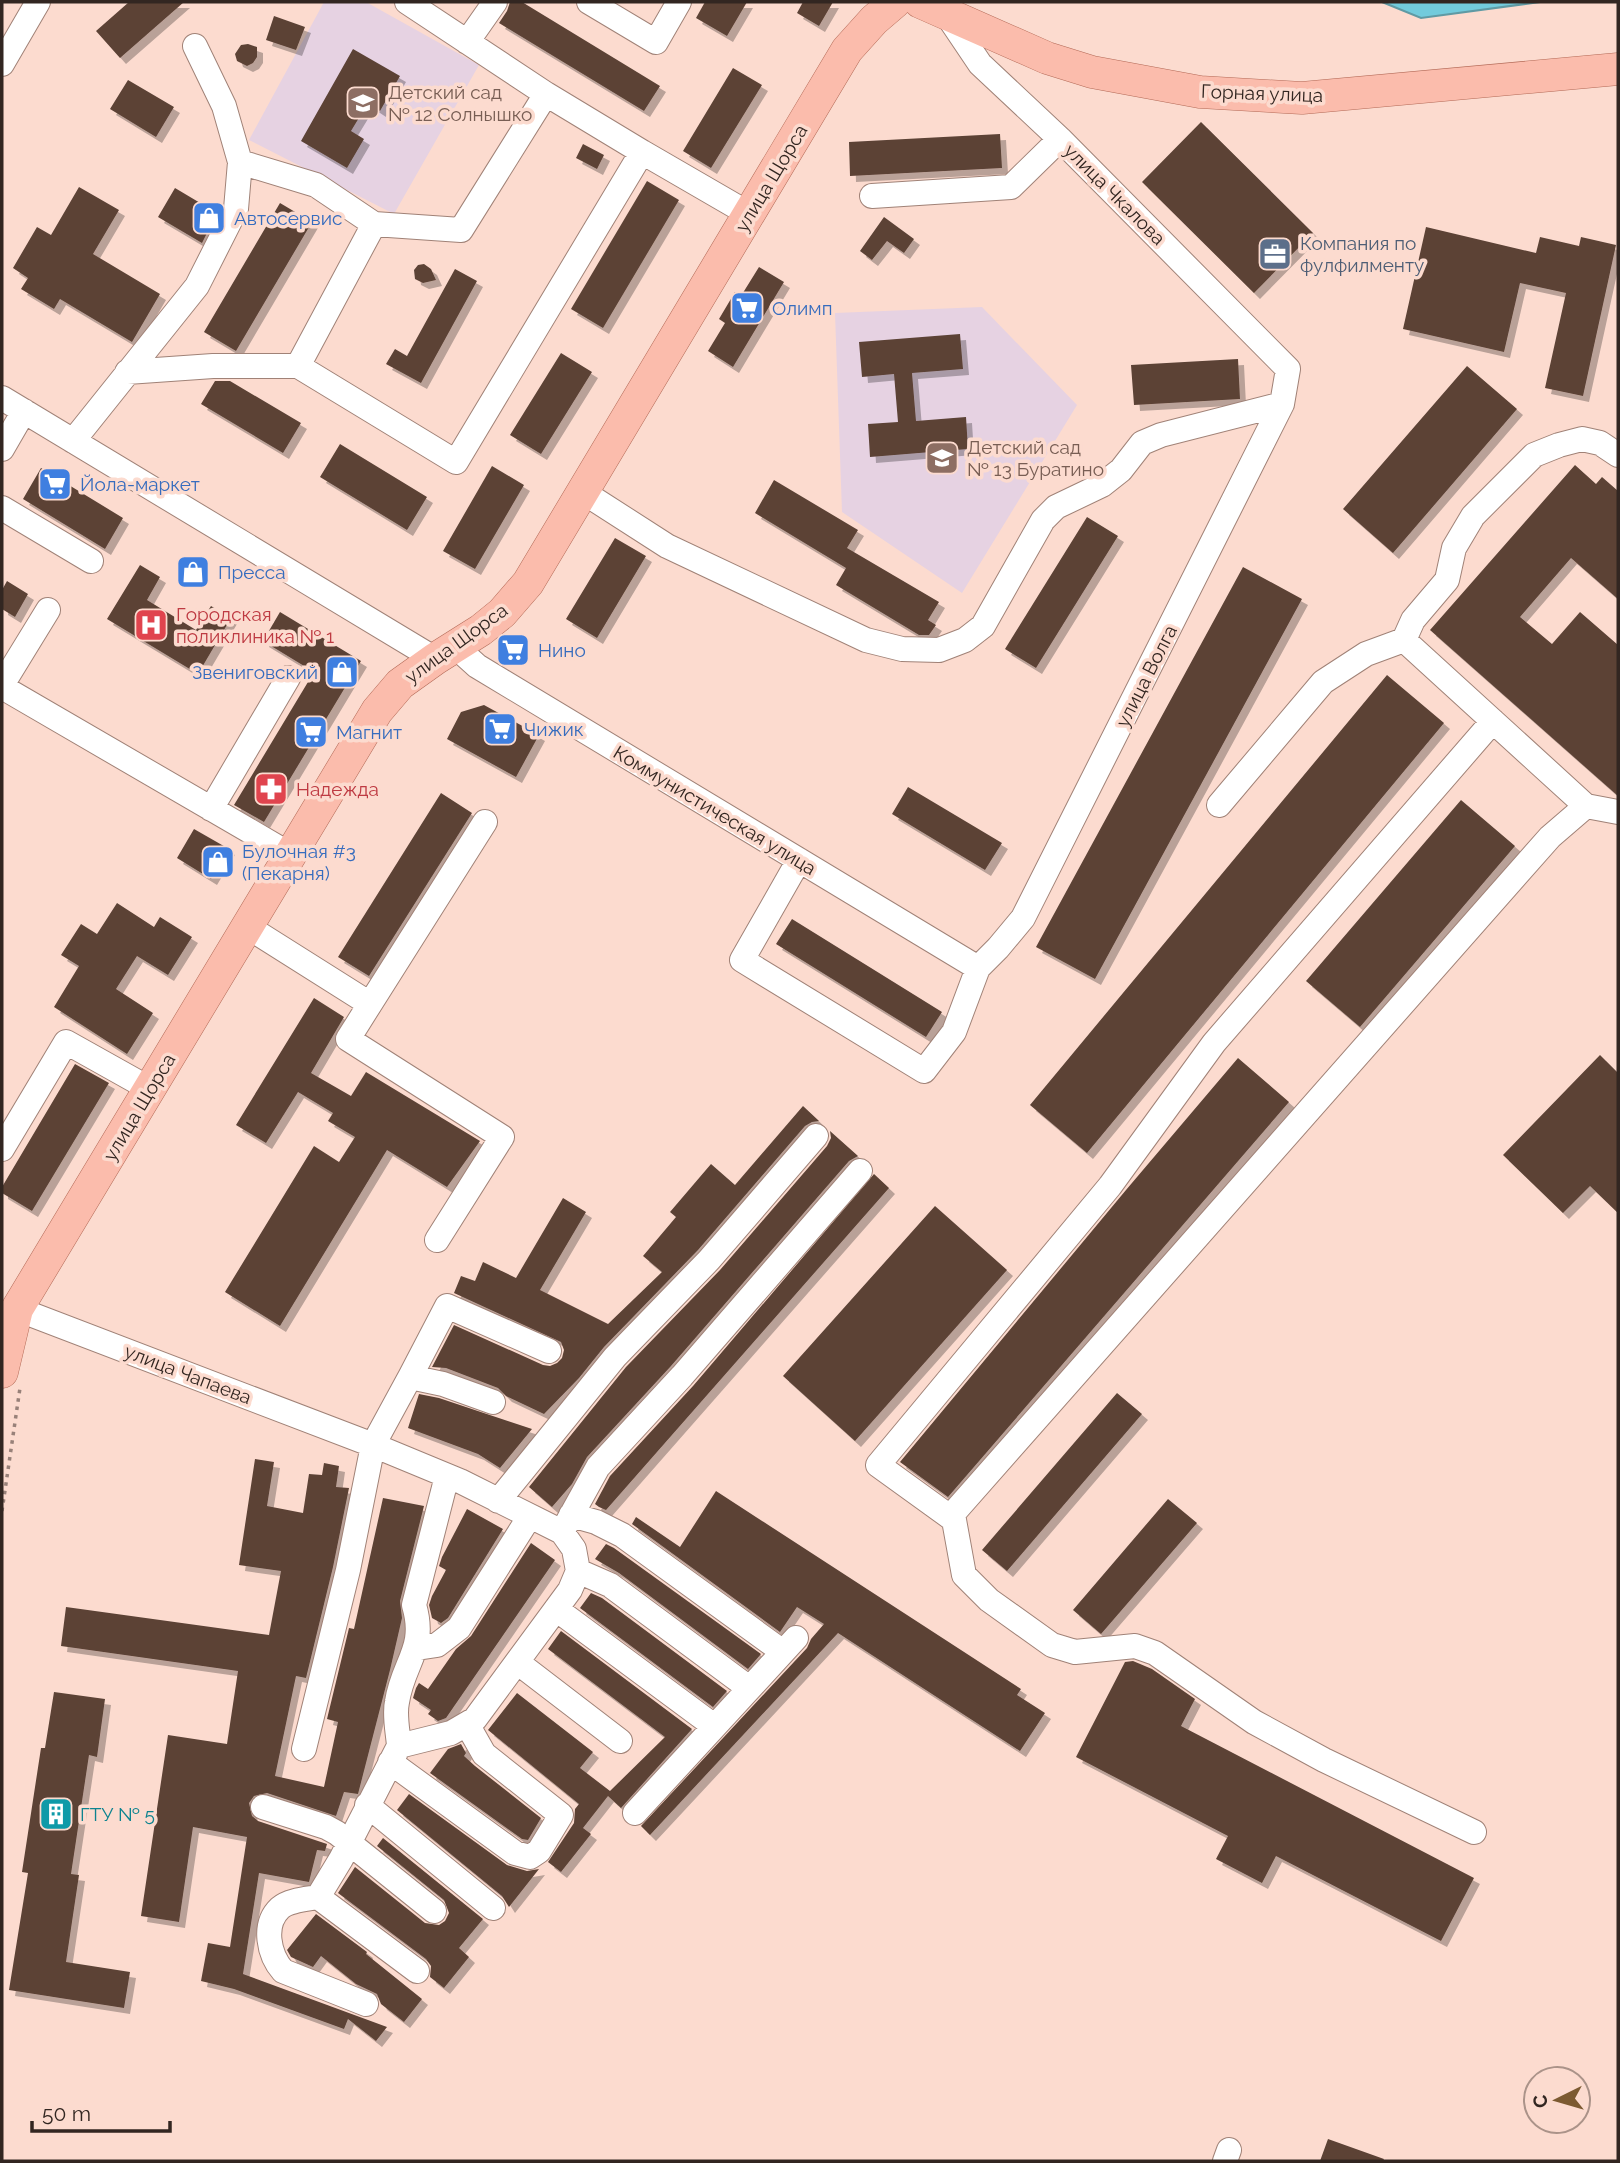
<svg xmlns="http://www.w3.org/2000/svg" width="1620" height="2163" font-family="Raleway,sans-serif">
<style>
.education{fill:#e6d2e2}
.water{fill:#72cbdc;stroke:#5f9aa4;stroke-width:2}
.building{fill:#5b4236;filter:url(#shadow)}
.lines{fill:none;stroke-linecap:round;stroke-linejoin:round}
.minor-casing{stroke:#a08277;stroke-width:26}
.major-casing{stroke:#b36a57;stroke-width:33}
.path{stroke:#988179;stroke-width:3.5;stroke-dasharray:3.5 5;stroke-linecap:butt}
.minor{stroke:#fff;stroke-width:24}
.major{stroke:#fbbcac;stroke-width:32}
.labels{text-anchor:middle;stroke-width:7;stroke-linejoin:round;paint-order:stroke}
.education-label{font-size:19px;fill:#785e54;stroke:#fcdbcf;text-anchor:start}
.street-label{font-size:19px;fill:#322621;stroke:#fcdbcf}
.shop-label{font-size:19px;fill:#366cbe;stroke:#fcdbcf;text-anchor:start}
.service-label{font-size:19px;fill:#4e5e75;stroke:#fcdbcf;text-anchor:start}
.health-label{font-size:19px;fill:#be3a42;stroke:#fcdbcf;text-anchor:start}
.culture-label{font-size:19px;fill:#0d838f;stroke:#fcdbcf;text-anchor:start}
</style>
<defs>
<filter id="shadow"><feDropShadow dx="6" dy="6" stdDeviation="0" flood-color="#0004"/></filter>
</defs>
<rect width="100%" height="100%" fill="#fcdbcf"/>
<!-- education -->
<path class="education" d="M324,2H366L479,65L394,214L249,140Z
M982,307L1077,405L962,593L842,512L835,313Z"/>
<!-- water -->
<path class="water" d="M1382,2H1540L1421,18Z"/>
<!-- building -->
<path class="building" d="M129,2H184L120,58L96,31Z
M510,2H522L660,86L644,111L499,23L507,11Z
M705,2H747L727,36L696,18Z
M803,2H833L819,26L797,13Z
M274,16L305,27L296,50L266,40Z
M248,44L257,47V57L253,63L247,66L237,61L235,54L241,45Z
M353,49L400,76L380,111L368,103L351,131L364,139L347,168L301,141Z
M733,68L762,85L711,168L683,151Z
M128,80L174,107L156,137L110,109Z
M1201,122L1313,233L1254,293L1142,182Z
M1000,134L1002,168L850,176L849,142Z
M583,144L604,155L597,169L576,158Z
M647,181L679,200L603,328L571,309Z
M79,187L119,210L93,254L160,294L132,342L60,299L54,309L21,289L28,278L13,268L37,227L51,235Z
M175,188L217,213L202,243L158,217Z
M280,203L312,222L236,351L204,332Z
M884,217L914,239L904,253L887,241L872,260L860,251Z
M1426,227L1536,253L1540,237L1579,246L1581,237L1616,245L1583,396L1545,388L1566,293L1520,283L1504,352L1403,329Z
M424,264L431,269L436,280L423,283L415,279L414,270L418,265Z
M759,267L784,282L733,367L708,351L725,323L719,319L735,292L741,296Z
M455,269L477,281L421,383L386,364L395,349L407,356Z
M960,334L963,369L912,373L916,421L966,417L968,449L870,457L868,424L898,422L894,374L862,377L859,342Z
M561,353L592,372L541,454L510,435Z
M1238,359L1240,399L1134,405L1131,365Z
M1467,366L1517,409L1393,553L1343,509Z
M215,381H230L301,423L283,453L201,404Z
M340,444L427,497L407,530L320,477Z
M1575,465L1596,484L1602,477L1618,491V599L1571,558L1520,617L1552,644L1580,612L1618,645V796L1430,630Z
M492,466L524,485L475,569L443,551Z
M41,468L123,518L105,549L23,499Z
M774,480L858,530L847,548L939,602L928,620L936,625L929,635H919L836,585L846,568L755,513Z
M1087,517L1118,536L1036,668L1005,649Z
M615,538L646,556L597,638L566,619Z
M140,565L160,577L147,600L196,630L211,606L231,618L198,674L107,619Z
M1243,567L1302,599L1095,979L1036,947Z
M7,581L28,594L15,617L2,609V590Z
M280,612L361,661L264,822L234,805L314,672L263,641Z
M1387,675L1444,723L1087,1153L1030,1105Z
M484,705L539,735L516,777L447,739L461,712Z
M908,787L1002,843L985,870L892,814Z
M441,793L472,813L369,976L338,957Z
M1461,800L1515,846L1360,1027L1306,981Z
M194,829L229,849L211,879L177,858Z
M117,903L154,927L160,917L192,937L168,975L137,956L116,989L153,1013L127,1054L54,1007L79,966L61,955L81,924L97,934Z
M792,919L942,1012L926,1037L776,944Z
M314,998L344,1017L311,1073L351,1096L366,1072L480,1141L447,1187L387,1150L280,1326L225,1292L314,1146L339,1162L355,1137L328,1121L333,1113L298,1092L266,1143L236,1125Z
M1600,1055L1618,1073V1213L1590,1186L1563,1213L1503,1155Z
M1238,1058L1289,1102L948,1497L900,1462L1126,1190Z
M75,1064L109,1083L32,1211L2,1193V1187Z
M803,1106L819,1121L812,1122L805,1126L698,1250L604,1347L579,1378L544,1414L506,1396L498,1388L446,1368L432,1367L454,1325L543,1365L550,1366L557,1363L562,1358L564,1350L561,1342L454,1293L461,1276L475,1281L483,1262L516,1278L563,1198L586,1212L540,1290L608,1324L662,1272L643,1256L676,1217L670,1212L711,1164L735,1185Z
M830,1131L858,1156L849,1161L671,1366L587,1457L572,1484L552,1507L529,1487L626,1367L720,1270L827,1146L831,1138Z
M874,1174L889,1188L606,1510L599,1507L595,1504L610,1476L693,1386Z
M935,1206L1007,1270L855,1441L783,1376Z
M1117,1393L1142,1414L1007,1571L982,1550Z
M419,1394L439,1398L532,1429L500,1468L478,1454L408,1428Z
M255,1459L274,1462L267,1506L303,1513L309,1474L322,1475L324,1463L339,1466L336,1487L349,1488L333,1567L306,1678L296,1676L275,1776L324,1787L338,1722L327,1719L349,1628L354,1629L383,1498L424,1506L400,1601L402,1618L390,1670L358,1794L344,1792L336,1816L267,1793L254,1796L249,1803L252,1816L258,1821L327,1844L325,1851L317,1850L309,1882L259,1873L243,1974L387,2027L376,2041L348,2019L344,2029L234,1989L201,1981L208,1943L230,1947L247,1837L193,1827L179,1922L141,1916L168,1735L227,1744L238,1671L61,1646L66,1607L269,1635L281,1571L239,1565Z
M716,1491L1021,1689L1017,1695L1045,1713L1020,1751L838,1633L650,1835L641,1826L807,1648L811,1639L824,1624L797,1607L780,1632L632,1524L636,1517L680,1547Z
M1168,1499L1197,1523L1101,1634L1073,1610Z
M467,1509L503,1529L448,1618L441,1623L432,1618L429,1605L432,1596L446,1570L439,1566L442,1557Z
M531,1543L555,1560L446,1718L438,1721L428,1714L431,1710L413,1698L416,1688L419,1683L428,1689L456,1649L471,1636Z
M606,1544L614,1548L761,1654L748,1669L619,1573L595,1559Z
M591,1593L602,1598L727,1691L713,1707L580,1608Z
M561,1631L692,1729L621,1808L608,1796L583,1828L591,1834L561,1872L548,1862L574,1823L575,1809L579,1804L488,1730L517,1693L593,1752L580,1768L610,1791L665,1737L548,1649Z
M1133,1661L1152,1669L1195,1699L1181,1726L1474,1878L1441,1941L1276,1856L1262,1883L1216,1859L1228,1836L1076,1757L1125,1662Z
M54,1692L105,1699L97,1757L89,1755L71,1874L79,1875L66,1962L130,1972L124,2008L9,1990L28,1873L22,1872L41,1748H45Z
M461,1744L466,1753L464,1756L475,1766L541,1818L528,1840L522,1839L430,1773L448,1749Z
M409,1794L507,1865L527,1871L539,1869L509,1907L502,1896L397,1810Z
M383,1838L483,1919L459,1948L469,1957L444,1988L430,1977L431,1966L426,1959L338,1893L355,1867L425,1923L439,1925L445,1921L449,1913L444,1900L377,1846Z
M316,1914L367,1952L366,1954L422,1999L404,2022L381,2004L377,1994L356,1984L321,1956L313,1967L291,1957L287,1950Z
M1328,2139L1384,2159L1383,2161H1320Z"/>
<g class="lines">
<defs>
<path id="minor" d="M589,2L656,42L679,2
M467,42L495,2
M2,64L38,2
M642,152L749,214
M872,196L1011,187L1060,139
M374,224L461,230L546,94L407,2
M298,366L456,462L642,152L546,94
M127,372L213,366H298L374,224L316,185L240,162
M2,398L435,659
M73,441L197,286L236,209L240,162L224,106L195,46
M2,449L24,411
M583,492L667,546L866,640L902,649L939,650L965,640L983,626L1043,520L1056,507L1102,485L1121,470L1142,443L1161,435L1282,404
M2,508L91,561
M456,647L477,666L978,968
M2,685L48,610
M2,687L291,855
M1219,805L1323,682L1366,654L1404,640
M1586,806L1404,640L1413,620L1447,580L1454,548L1473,516L1534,455L1559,445L1582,439L1600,443L1618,455
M211,809L288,678
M799,860L742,960L924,1071L954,1032L978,968L998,948L1023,918L1282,404L1288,369L1060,139L980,64L947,15
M248,927L370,1004L348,1039L502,1137L437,1240
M370,1004L485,822
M2,1149L66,1042L150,1089
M17,1309L373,1445L460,1481L562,1532L574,1549L578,1571L570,1590L475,1719L451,1733L399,1746L341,1859L318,1897C307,1899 289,1900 280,1908C262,1925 269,1955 283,1971L366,2004
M410,1377L447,1306L549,1351
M498,1501L615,1357L709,1260L816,1136
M571,1515L596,1522L622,1535L783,1652
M950,1517L878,1465L1110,1186L1214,1043L1493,721
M562,1532L598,1467L682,1376L860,1171
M578,1571L610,1585L749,1688
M556,1609L714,1726
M417,1648L437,1645L459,1628L530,1516
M517,1662L620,1741
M399,1746C398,1732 394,1715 397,1702C403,1662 427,1649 414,1605L447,1476
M304,1749L348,1570L373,1445L410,1377L443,1384L493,1402
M390,1762L515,1853L530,1857L539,1851L561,1815L484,1754L467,1724
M367,1805L493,1908
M263,1807L326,1827L337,1833L434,1911
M635,1813L796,1638
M1474,1832L1324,1760L1254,1722L1155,1653L1135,1646L1075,1652L1052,1645L989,1600L964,1575L954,1520L950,1517L1550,837L1586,806L1618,812
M318,1897L417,1971
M1225,2161L1229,2150"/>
<path id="major" d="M920,2L1047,58L1092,72L1200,92L1302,98L1618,69
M2,1372L17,1309L377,711L400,684L435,659L481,630L502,613L528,583L847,50L874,20L895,2"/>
</defs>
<!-- minor casing -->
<use href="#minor" class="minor-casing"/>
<!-- major casing -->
<use href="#major" class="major-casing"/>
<!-- path -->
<path class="path" d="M2,1511L20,1388"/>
<!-- minor -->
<use href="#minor" class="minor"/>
<!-- major -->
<use href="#major" class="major"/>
</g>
<!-- icons -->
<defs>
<symbol id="school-square" viewBox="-11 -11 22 22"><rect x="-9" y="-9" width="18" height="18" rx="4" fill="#8d6e63" stroke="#fcdbcf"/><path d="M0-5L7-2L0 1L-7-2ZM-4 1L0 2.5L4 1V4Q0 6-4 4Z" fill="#fff"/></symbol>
<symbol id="shop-square" viewBox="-11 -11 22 22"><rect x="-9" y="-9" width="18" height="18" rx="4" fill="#3f7fe0" stroke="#fcdbcf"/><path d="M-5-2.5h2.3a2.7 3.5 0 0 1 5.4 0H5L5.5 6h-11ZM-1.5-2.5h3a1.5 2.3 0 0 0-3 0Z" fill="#fff"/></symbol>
<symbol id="office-square" viewBox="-11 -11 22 22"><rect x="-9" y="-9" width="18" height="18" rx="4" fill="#5c6f8a" stroke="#fcdbcf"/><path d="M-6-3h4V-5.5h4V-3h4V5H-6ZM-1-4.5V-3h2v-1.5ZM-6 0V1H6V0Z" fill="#fff"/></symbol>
<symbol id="supermarket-square" viewBox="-11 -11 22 22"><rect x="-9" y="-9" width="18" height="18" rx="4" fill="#3f7fe0" stroke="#fcdbcf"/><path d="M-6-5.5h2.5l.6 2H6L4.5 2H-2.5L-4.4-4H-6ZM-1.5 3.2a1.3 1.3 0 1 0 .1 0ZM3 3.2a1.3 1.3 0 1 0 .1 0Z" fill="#fff"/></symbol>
<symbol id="hospital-square" viewBox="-11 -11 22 22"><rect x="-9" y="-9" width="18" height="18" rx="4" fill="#e0444e" stroke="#fcdbcf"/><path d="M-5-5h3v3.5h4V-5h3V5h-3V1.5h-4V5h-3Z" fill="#fff"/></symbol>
<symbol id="pharmacy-square" viewBox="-11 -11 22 22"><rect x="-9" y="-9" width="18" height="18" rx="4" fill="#e0444e" stroke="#fcdbcf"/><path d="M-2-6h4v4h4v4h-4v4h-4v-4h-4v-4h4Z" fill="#fff"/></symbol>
<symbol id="building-square" viewBox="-11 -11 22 22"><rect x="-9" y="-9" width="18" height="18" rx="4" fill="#0f9aa8" stroke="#fcdbcf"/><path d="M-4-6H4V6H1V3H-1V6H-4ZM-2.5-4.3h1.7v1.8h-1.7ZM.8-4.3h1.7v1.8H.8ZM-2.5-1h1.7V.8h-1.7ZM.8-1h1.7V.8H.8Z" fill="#fff"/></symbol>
</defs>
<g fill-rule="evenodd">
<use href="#school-square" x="344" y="84" width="38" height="38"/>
<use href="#shop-square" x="190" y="199" width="38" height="38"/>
<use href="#office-square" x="1256" y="235" width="38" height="38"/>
<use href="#supermarket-square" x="728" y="289" width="38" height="38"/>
<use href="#school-square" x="923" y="439" width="38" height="38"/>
<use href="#supermarket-square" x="36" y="465" width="38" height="38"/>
<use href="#shop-square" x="174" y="553" width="38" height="38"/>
<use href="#hospital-square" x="132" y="606" width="38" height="38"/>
<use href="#supermarket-square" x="494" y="631" width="38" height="38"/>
<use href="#shop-square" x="323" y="653" width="38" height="38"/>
<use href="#supermarket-square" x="481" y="710" width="38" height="38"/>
<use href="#supermarket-square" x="292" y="713" width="38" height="38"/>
<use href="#pharmacy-square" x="252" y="770" width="38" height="38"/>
<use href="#shop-square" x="199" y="843" width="38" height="38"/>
<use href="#building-square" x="37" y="1795" width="38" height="38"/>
</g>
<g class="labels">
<!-- education labels -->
<g class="education-label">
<text x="388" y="99">Детский сад<tspan x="388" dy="22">№ 12 Солнышко</tspan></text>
<text x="967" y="454">Детский сад<tspan x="967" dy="22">№ 13 Буратино</tspan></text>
</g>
<!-- street labels -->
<g class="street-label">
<text transform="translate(1262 93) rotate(2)" y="7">Горная улица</text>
<text transform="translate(771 178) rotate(-59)" y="7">улица Щорса</text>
<text transform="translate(1115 194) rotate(45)" y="7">улица Чкалова</text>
<text transform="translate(456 643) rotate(-36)" y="7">улица Щорса</text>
<text transform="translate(1146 676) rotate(-63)" y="7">улица Волга</text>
<text transform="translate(715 810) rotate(31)" y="7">Коммунистическая улица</text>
<text transform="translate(139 1107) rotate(-59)" y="7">улица Щорса</text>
<text transform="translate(188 1374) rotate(21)" y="7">улица Чапаева</text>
</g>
<!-- shop labels -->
<g class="shop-label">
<text x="234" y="225">Автосервис</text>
<text x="772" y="315">Олимп</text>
<text x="80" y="491">Йола-маркет</text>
<text x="218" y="579">Пресса</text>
<text x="538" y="657">Нино</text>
<text x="318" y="679" text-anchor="end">Звениговский</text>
<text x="524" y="736">Чижик</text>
<text x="336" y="739">Магнит</text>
<text x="242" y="858">Булочная #3<tspan x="242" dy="22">(Пекарня)</tspan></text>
</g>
<!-- service labels -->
<g class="service-label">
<text x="1300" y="250">Компания по<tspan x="1300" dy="22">фулфилменту</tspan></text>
</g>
<!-- health labels -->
<g class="health-label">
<text x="176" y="621">Городская<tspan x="176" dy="22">поликлиника № 1</tspan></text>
<text x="296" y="796">Надежда</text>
</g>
<!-- culture labels -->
<g class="culture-label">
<text x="80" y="1821">ГТУ № 5</text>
</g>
</g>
<!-- border -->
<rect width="1620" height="2163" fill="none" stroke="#322621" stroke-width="7"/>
<!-- north arrow -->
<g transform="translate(1557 2100) rotate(265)"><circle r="33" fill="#fcdbcf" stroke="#ab9389" stroke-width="2"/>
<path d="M0-5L12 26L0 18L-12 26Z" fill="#7c5a31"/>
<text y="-10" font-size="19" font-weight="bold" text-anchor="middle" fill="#322621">С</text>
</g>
<!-- scale -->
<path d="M32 2121v10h138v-10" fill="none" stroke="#322621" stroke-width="3.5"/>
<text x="42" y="2121" font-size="21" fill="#322621" stroke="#fcdbcf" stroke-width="5" paint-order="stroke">50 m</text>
</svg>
